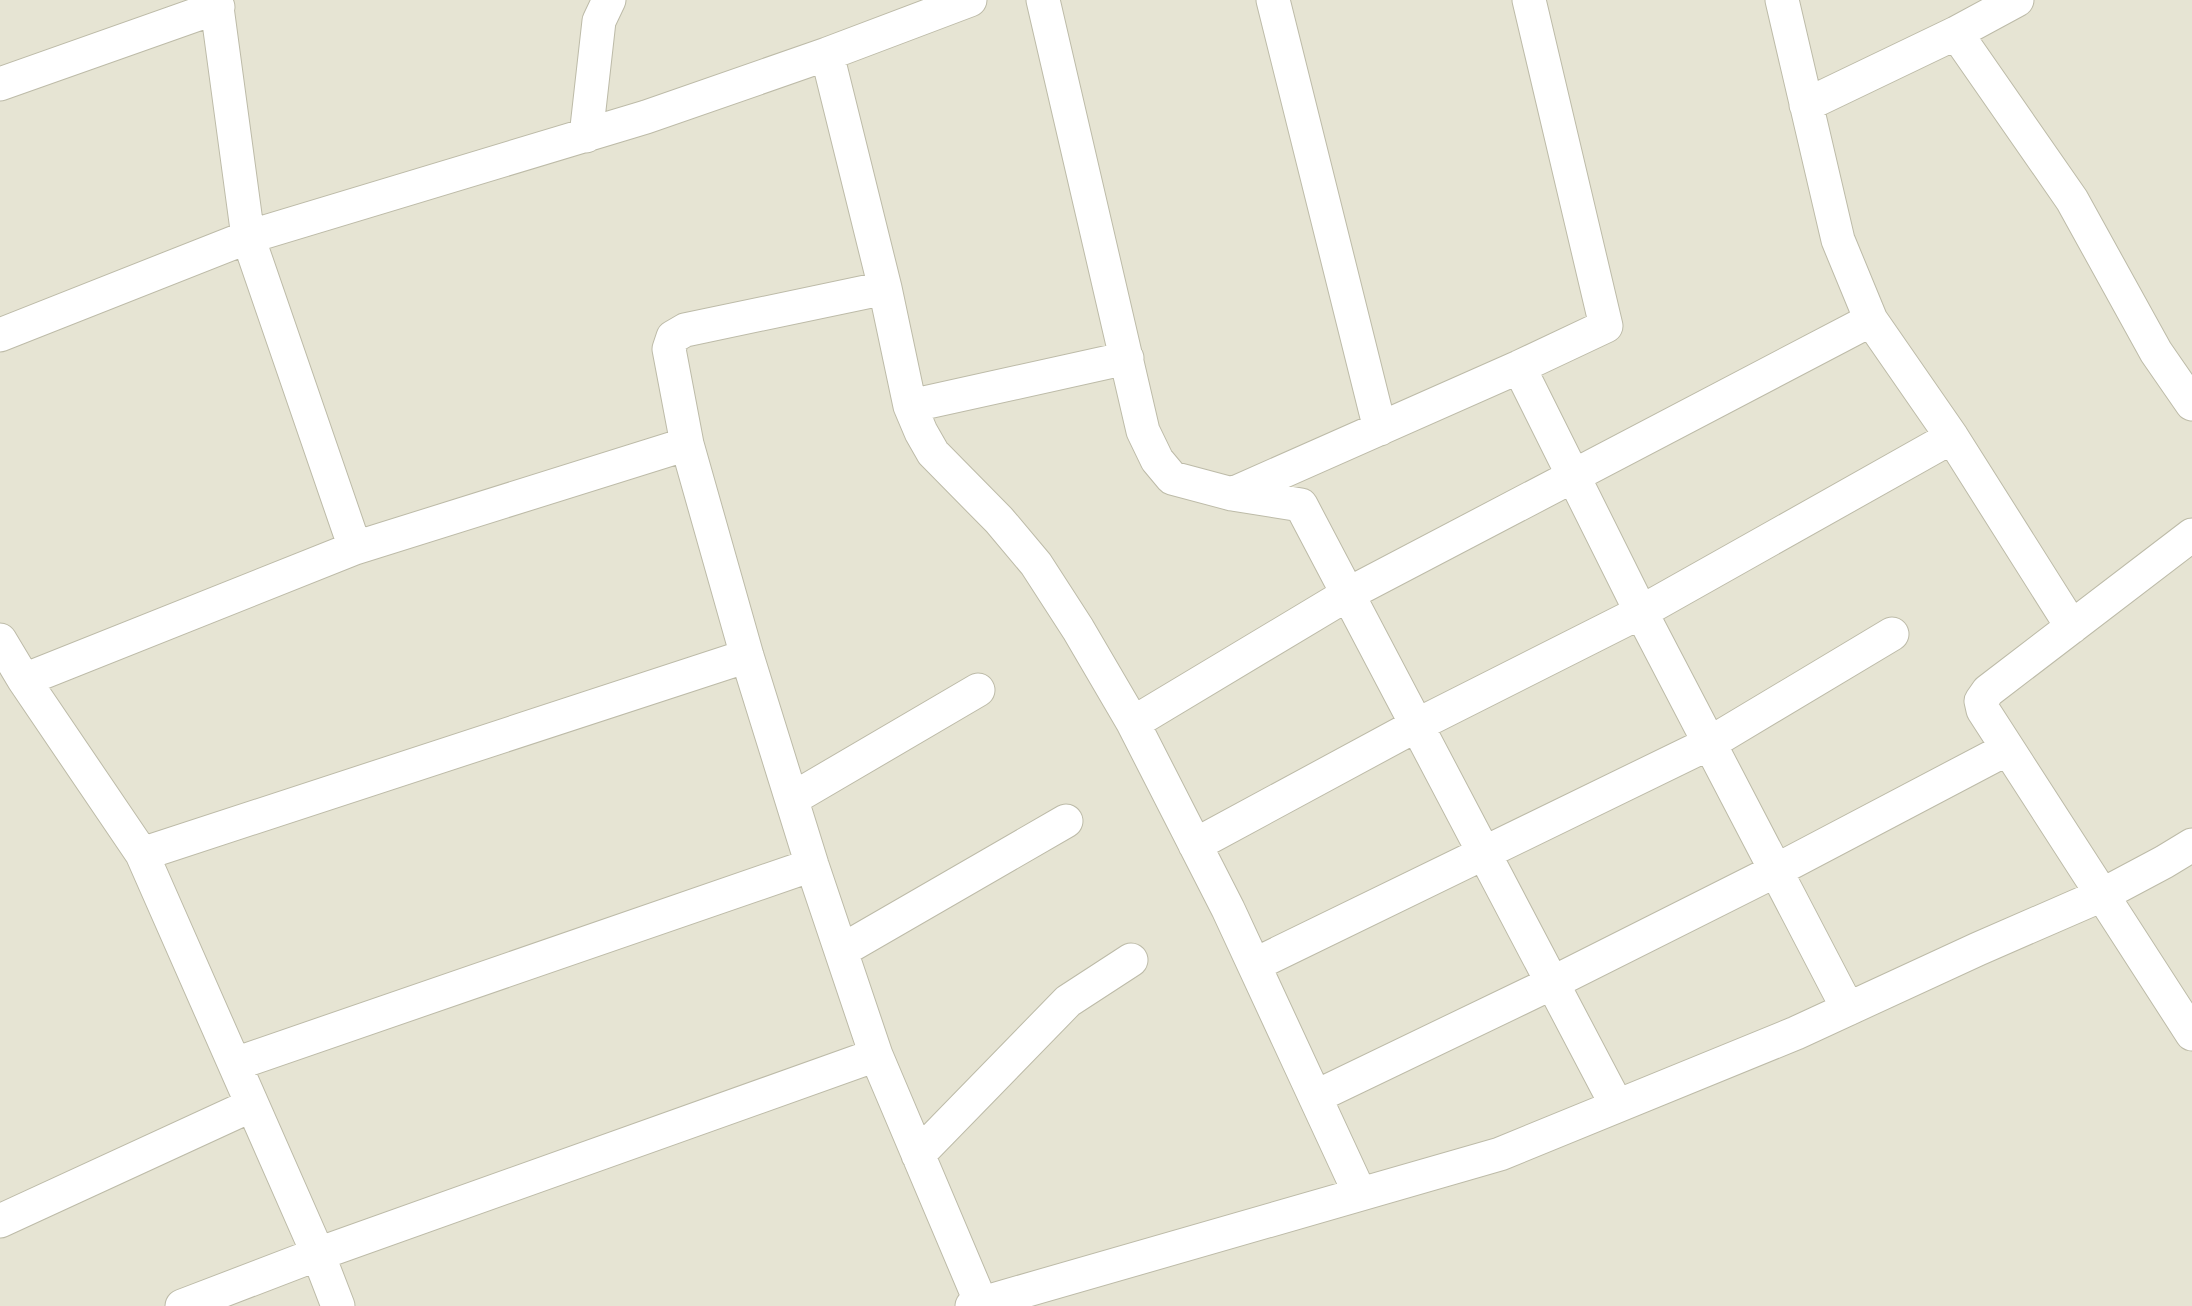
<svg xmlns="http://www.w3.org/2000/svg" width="2192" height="1306" font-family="Karla,sans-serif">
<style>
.residential{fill:#e6e4d3}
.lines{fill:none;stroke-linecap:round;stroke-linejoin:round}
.minor-casing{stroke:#bdbba8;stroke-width:35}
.minor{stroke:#fff;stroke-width:33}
</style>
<rect width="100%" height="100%" fill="#f2f1e5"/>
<!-- residential -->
<path class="residential" d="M0,0H2192V1306H0Z"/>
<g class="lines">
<defs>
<path id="minor" d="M216,0L248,237L355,548
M1043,0L1143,431L1157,460L1172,478L1232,494L1301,505L1617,1106
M1273,0L1380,429
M1782,0L1838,240L1871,320L1952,437L2072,627
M1956,33L2072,200L2156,352L2192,404
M827,54L885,288L910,406L921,432L933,453L999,520L1036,564L1078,629L1133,723L1228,909L1360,1194
M0,84L218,7
M1806,105L1956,33L2017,0
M586,136L599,21L609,0
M885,288L685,330L673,337L669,349L687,444L747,656L812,865L876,1055L981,1303
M0,335L248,237L646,117L827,54L970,0
M1519,367L1641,612L1848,1009
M910,406L1127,358
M1232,494L1519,367L1606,326L1529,0
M2192,535L1988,691L1981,701L1983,710L2192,1034
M0,640L24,680L355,548L687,444
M24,680L142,854L318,1254L338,1306
M1133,723L1348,594L1871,320
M792,799L978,690
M1195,845L1417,725L1641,612L1952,437
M142,854L747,656
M841,951L1066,821
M1254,965L1710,743L1892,634
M235,1064L812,865
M1315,1097L1552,983L1777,870L2007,749
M918,1155L1068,1001L1131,960
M0,1221L252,1105
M182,1306L318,1254L876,1055
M972,1306L1500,1154L1796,1033L1978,949L2102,895L2164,862L2192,845"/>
</defs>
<!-- minor casing -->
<use href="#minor" class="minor-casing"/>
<!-- minor -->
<use href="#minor" class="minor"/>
</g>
</svg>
